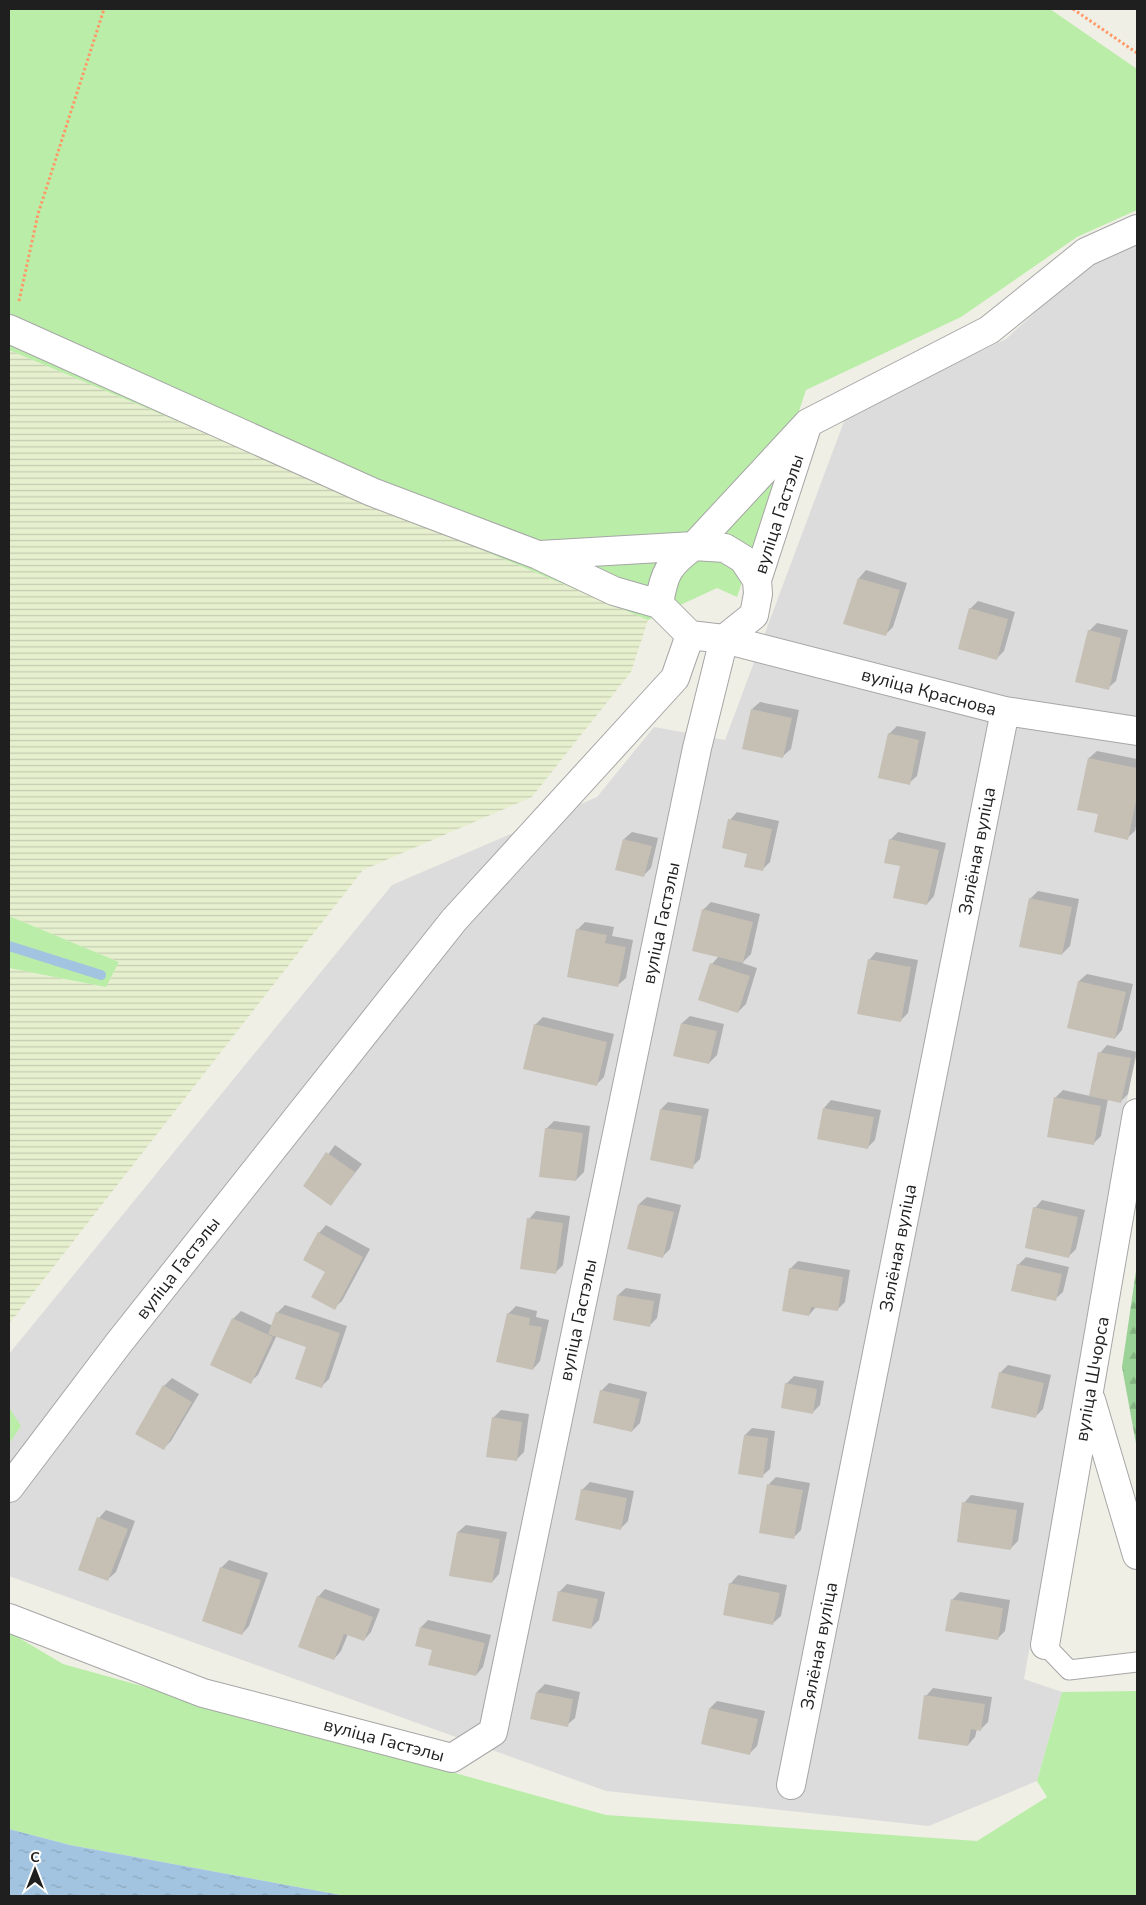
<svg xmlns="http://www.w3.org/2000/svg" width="1146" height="1905" font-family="'Nunito Sans',sans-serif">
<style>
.residential{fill:#dddcdc}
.farmland{fill:url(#farmland-rules)}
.grass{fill:#baeda8}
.forest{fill:url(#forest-firs)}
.water{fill:url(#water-ripples)}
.shadow{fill:#0003}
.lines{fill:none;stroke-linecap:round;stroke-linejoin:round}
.stream{stroke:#a3c4e0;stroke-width:10}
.building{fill:#c5bfb4}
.service-casing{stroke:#a6a6a6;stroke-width:21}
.minor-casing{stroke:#a6a6a6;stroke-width:30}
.path{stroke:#ff9967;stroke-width:3;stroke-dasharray:2.5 2.5;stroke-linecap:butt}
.service{stroke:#fff;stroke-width:19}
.minor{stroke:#fff;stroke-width:28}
.labels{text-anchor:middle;stroke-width:4.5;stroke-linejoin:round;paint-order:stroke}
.street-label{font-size:18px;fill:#1f1f1f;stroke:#fff}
</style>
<defs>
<pattern id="farmland-rules" width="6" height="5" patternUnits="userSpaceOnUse" patternTransform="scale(1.25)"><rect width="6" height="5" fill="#e6f0cf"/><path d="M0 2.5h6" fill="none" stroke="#c5cdb1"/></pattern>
<pattern id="forest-firs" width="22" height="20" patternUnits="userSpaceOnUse" patternTransform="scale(1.25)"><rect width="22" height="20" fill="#9bd297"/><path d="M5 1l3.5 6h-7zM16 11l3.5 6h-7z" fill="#85b482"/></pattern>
<pattern id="water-ripples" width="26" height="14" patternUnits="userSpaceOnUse" patternTransform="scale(1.25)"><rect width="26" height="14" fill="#a3c4e0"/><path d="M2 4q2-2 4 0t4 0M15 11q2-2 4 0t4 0" fill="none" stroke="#8ca8c0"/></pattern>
</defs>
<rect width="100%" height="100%" fill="#f0efe5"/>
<!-- residential -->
<path class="residential" d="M1137,244V1045L1024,1679L1062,1692L1037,1781L929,1826L606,1791L9,1576V1354L392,885L597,797L654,727L725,740L846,416L1006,339L1088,264Z"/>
<!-- farmland -->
<path class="farmland" d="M9,350L648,620L631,672L532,797L363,870L9,1324V968L106,987L119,962L9,916Z"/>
<!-- grass -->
<path class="grass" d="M9,9H1050L1137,69V210L1077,237L961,317L806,390L737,597L717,588L648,620L9,350Z
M9,916L119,962L106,987L9,968Z
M9,1407L21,1426L9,1444Z
M9,1632L63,1664L606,1815L977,1841L1047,1797L1037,1781L1062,1692L1137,1691V1896H346L70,1845L9,1829Z"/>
<!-- forest -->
<path class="forest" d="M1137,1264V1449L1122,1367Z"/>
<!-- water -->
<path class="water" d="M9,1829L70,1845L346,1896H9Z"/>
<!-- shadow -->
<path class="shadow" d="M866,570L907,583L893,627L885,635L859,578Z
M978,601L1015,612L1004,651L996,659L970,609Z
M1097,623L1128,630L1116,681L1108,688L1089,631Z
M760,702L799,710L791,749L783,756L752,709Z
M897,726L926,732L917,776L909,783L889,734Z
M1097,751L1137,759V821L1135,831L1127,838L1100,814L1089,758Z
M737,812L779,821L770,862L762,870L749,853L730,820Z
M632,832L658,838L651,868L643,876L624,839Z
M898,832L946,843L934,896L927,904L902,865L890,840Z
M1038,891L1079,899L1070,946L1062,954L1030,899Z
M711,902L760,914L751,954L742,963L757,968L746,1004L738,1012L712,964L719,956L703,910Z
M585,922L614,927L612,936L633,940L626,978L618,985L577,930Z
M876,952L918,960L908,1013L900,1021L869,960Z
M1087,974L1133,984L1122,1030L1115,1038L1079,981Z
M690,1016L724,1024L717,1055L709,1063L682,1023Z
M543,1017L614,1034L604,1077L596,1085L535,1025Z
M1107,1045L1137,1052L1128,1094L1121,1101L1108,1099L1101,1136L1093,1144L1055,1098L1063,1090L1090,1096L1100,1053Z
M831,1100L881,1110L875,1140L868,1147L824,1108Z
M668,1102L709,1109L700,1159L692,1167L661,1109Z
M554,1121L590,1126L584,1172L576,1180L546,1129Z
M335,1145L362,1164L331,1204L305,1186Z
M647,1197L681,1205L670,1249L663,1256L639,1204Z
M1042,1200L1085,1210L1076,1249L1069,1256L1035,1208Z
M536,1211L570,1216L563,1265L555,1273L529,1219Z
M326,1225L370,1249L342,1301L334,1308L319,1233Z
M1026,1257L1069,1267L1063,1292L1055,1299L1018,1265Z
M798,1261L850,1270L845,1302L837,1310L817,1306L809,1315L790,1269Z
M626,1288L661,1294L657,1318L650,1325L618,1295Z
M285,1305L347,1326L329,1379L321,1387L307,1346L277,1335L258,1375L250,1382L233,1319L241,1311L273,1326L278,1312Z
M516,1306L537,1311L536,1317L549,1320L540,1361L533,1369L508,1314Z
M1008,1365L1051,1375L1043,1409L1035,1417L1000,1373Z
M794,1376L824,1381L820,1405L813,1412L786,1384Z
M172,1378L199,1394L171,1441L163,1449L136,1433L164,1386Z
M609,1383L647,1392L640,1423L632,1431L601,1391Z
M501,1410L529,1414L524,1452L516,1460L493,1418Z
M752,1428L775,1431L770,1469L762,1476L745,1435Z
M776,1477L810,1483L801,1530L793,1538L769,1484Z
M590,1482L634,1491L628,1521L621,1528L582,1490Z
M971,1495L1024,1503L1018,1541L1010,1549L964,1503Z
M106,1510L135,1521L116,1572L108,1579L99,1518Z
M466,1525L507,1532L499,1574L492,1582L458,1532Z
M229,1560L268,1573L249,1626L242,1634L221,1568Z
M738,1575L787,1585L781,1616L773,1623L724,1614L731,1583Z
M567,1584L605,1592L599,1620L591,1628L553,1620L560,1591Z
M325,1589L380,1609L371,1632L364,1640L348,1634L341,1651L334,1659L318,1597Z
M960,1592L1010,1600L1005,1631L998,1638L952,1600Z
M428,1620L491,1635L483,1667L476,1675L433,1649L421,1627Z
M545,1684L580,1692L575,1718L567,1725L532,1718L537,1692Z
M933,1688L992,1697L988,1722L980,1730L977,1729L975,1737L968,1745L926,1696Z
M717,1701L765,1711L757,1746L750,1753L710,1708Z"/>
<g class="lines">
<!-- stream -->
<path class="stream" d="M9,946L101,975"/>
</g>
<!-- building -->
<path class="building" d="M858,578L900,590L886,636L843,624Z
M969,608L1008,619L997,660L958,649Z
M1088,630L1121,638L1109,690L1075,682Z
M751,709L792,718L783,758L742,749Z
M888,733L919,740L910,785L878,778Z
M1088,758L1137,768V796L1128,840L1094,832L1098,814L1077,810Z
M728,819L772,829L763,871L744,867L747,854L722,848Z
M623,839L652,846L644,877L615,870Z
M889,839L939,850L927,905L893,898L900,866L884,863Z
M1029,898L1072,907L1062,955L1019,947Z
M702,909L753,922L743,963L692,951Z
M576,929L607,935L605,943L626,947L618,987L567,977Z
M868,959L911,967L901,1022L857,1014Z
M710,963L750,976L738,1013L698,1000Z
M1078,981L1126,992L1115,1039L1067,1028Z
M681,1023L717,1031L709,1064L673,1056Z
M534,1024L607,1042L597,1086L523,1069Z
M1098,1052L1131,1058L1121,1103L1089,1096Z
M1054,1097L1101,1106L1094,1145L1047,1137Z
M823,1108L874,1117L868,1149L817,1139Z
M660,1109L702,1116L693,1169L650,1160Z
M545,1128L583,1133L576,1181L539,1177Z
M326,1152L355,1172L331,1206L303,1186Z
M638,1204L674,1212L663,1258L627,1249Z
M1033,1207L1078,1217L1069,1258L1025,1248Z
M527,1218L563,1223L556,1274L520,1269Z
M318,1232L363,1257L335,1310L311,1297L325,1272L303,1260Z
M1017,1264L1062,1274L1056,1301L1011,1291Z
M789,1268L843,1277L838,1311L811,1307L809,1316L782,1311Z
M617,1295L654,1301L650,1327L613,1320Z
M276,1312L340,1333L322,1388L295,1379L306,1347L268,1334Z
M507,1313L530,1318L529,1325L542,1327L533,1370L496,1362Z
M232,1318L273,1337L251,1384L210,1365Z
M999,1372L1044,1383L1036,1418L991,1408Z
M785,1383L817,1389L813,1414L781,1408Z
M163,1385L192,1402L164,1450L135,1434Z
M600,1390L640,1399L632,1432L593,1423Z
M492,1417L522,1422L517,1461L486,1457Z
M744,1435L768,1438L763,1478L738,1474Z
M767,1484L803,1490L794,1539L759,1533Z
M581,1489L627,1498L621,1530L575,1520Z
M962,1502L1017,1510L1011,1550L957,1542Z
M97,1517L128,1529L108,1581L78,1570Z
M457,1532L500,1539L492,1583L449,1576Z
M220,1567L261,1580L242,1635L202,1621Z
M729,1583L780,1593L773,1625L723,1615Z
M558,1591L598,1599L591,1629L552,1621Z
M317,1596L373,1617L364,1641L344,1634L334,1660L298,1647Z
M951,1599L1003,1608L998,1640L945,1631Z
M420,1627L485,1643L476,1676L428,1665L432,1650L415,1646Z
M536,1692L573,1699L568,1727L530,1719Z
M924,1695L985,1704L981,1731L971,1729L968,1746L918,1739Z
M709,1708L758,1719L750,1755L701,1744Z"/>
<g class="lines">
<defs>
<path id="service" d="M1045,1645L1069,1670L1137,1662"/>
<path id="minor" d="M9,329L372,492L538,555L614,591L659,604L690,635L724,639L1005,711L1137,731
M540,555L694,546L725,548L743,559L757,580
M659,604C664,573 668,565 694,546L808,423L989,330L1086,252L1137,229
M1091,1400L1137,1555
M9,1488L118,1344L454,920L675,678L690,635
M9,1618L203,1693L452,1758L493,1732L697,748L724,639L754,615L758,594L757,580L808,423
M1045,1645L1137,1113
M791,1785L1005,711"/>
</defs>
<!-- service casing -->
<use href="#service" class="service-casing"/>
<!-- minor casing -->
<use href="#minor" class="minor-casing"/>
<!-- path -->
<path class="path" d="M1073,9L1137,53
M19,301L38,214L104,9"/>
<!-- service -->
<use href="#service" class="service"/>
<!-- minor -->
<use href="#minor" class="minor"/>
</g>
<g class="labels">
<!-- street labels -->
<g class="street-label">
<text transform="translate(779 514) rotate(-72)" y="6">вуліца Гастэлы</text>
<text transform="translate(929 692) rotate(15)" y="6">вуліца Краснова</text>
<text transform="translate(977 851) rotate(-79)" y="6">Зялёная вуліца</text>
<text transform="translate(661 923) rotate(-78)" y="6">вуліца Гастэлы</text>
<text transform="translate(898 1248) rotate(-79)" y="6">Зялёная вуліца</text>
<text transform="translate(178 1268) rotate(-52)" y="6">вуліца Гастэлы</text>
<text transform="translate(578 1320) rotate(-78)" y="6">вуліца Гастэлы</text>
<text transform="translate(1092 1379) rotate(-80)" y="6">вуліца Шчорса</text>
<text transform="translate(819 1646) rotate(-79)" y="6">Зялёная вуліца</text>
<text transform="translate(384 1740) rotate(15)" y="6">вуліца Гастэлы</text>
</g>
</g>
<!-- border -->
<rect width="1146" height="1905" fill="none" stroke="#1f1f1f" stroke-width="20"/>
<!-- north arrow -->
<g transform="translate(35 1870)" stroke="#ffffff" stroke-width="4" paint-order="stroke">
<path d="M0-4L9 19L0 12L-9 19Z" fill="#1f1f1f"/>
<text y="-8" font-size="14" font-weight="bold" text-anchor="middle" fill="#1f1f1f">С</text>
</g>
</svg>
